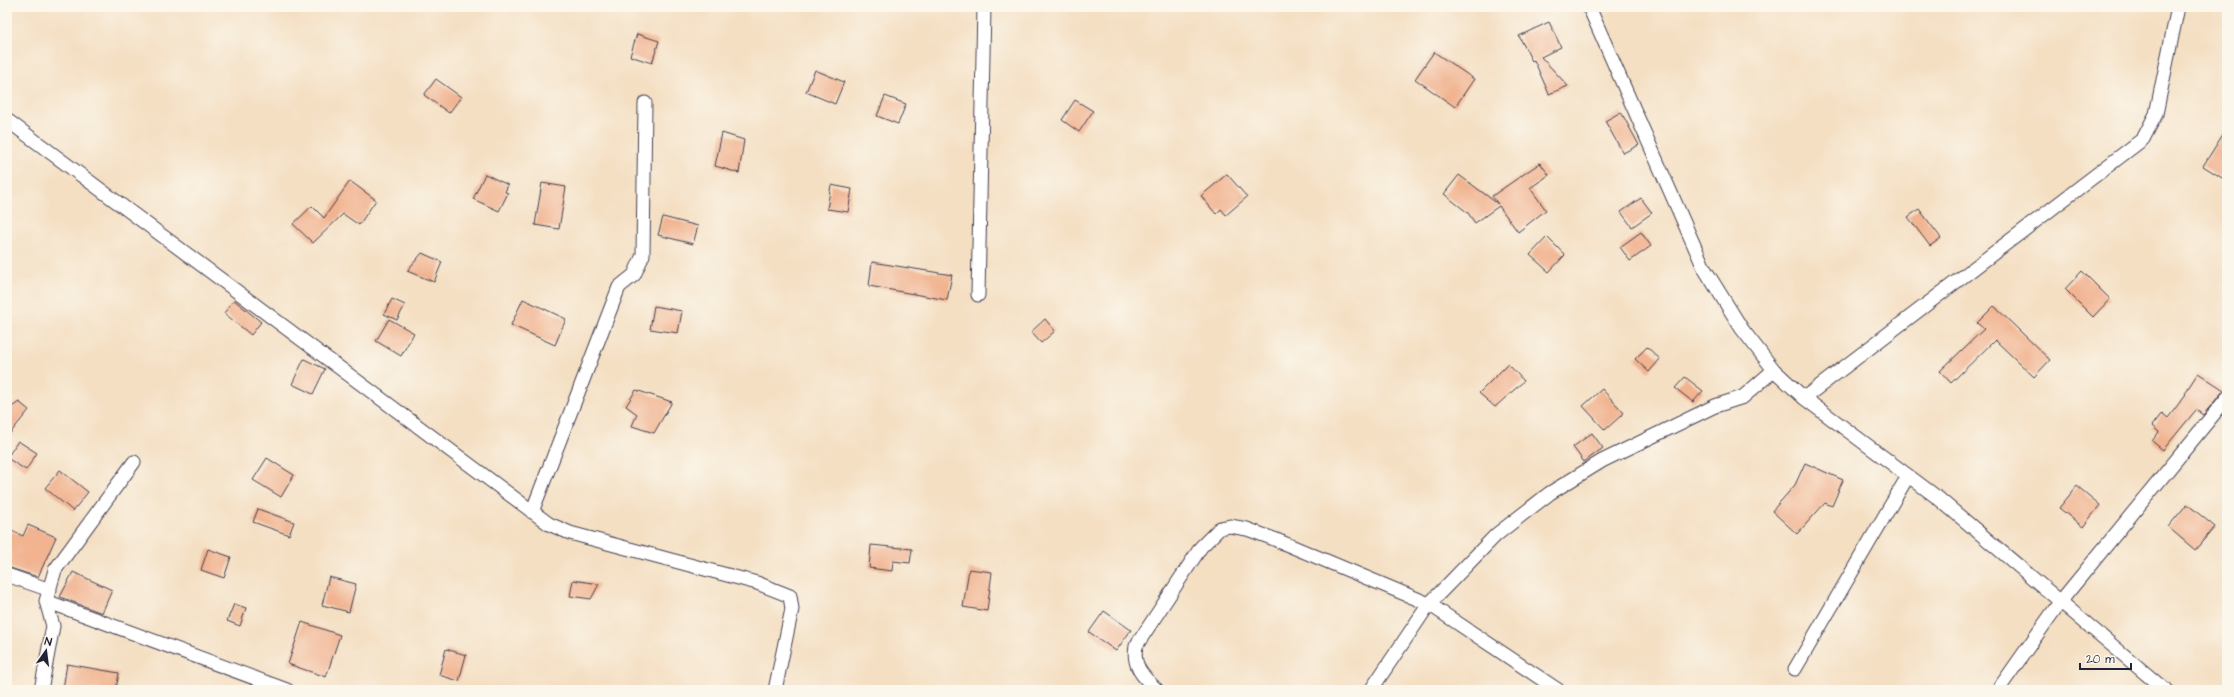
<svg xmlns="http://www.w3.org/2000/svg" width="2234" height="697" font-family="'Architects Daughter',sans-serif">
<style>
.building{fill:#f1b390}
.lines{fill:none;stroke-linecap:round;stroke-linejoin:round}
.minor-casing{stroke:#423e4f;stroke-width:15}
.minor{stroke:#fff;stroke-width:13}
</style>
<rect width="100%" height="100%" fill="#fbf7ec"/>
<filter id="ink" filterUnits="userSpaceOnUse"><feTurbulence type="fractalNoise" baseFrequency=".025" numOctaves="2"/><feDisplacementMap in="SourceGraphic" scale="8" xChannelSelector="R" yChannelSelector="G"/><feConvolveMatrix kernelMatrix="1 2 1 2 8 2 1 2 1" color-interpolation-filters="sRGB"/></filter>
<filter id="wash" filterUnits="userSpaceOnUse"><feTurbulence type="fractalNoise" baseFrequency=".012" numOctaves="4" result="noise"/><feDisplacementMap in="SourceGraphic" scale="16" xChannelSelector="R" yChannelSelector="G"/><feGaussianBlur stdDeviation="0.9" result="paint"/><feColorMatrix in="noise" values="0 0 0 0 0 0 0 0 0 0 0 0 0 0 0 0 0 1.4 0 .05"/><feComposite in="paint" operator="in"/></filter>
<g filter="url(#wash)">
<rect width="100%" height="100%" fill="#f4dfc3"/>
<g id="blocks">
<!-- building -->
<path class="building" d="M1549,22L1561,47L1541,57L1568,86L1549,94L1534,60L1532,61L1519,36Z
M637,34L659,41L652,63L630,56Z
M1434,52L1474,79L1455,107L1415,79Z
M815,70L844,82L835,104L806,92Z
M436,79L461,97L449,113L424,95Z
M885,96L906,104L898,124L877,116Z
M1075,100L1093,111L1079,132L1062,120Z
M1621,112L1639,145L1623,153L1605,121Z
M2227,128V181L2203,166Z
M722,133L744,140L739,173L715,166Z
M1540,163L1549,175L1530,188L1546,210L1518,232L1499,206L1475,223L1468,213L1444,194L1459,175L1498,204L1492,196Z
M485,174L508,185L505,192L508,193L499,211L473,199Z
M1227,174L1247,197L1226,215L1221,209L1216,214L1201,196Z
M350,181L376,200L359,225L343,214L313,243L293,224L312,206L324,218Z
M542,183L566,187L559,229L535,225Z
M831,185L852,189L848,212L827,209Z
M1641,198L1652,213L1632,227L1621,212Z
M1919,209L1941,238L1930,246L1908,217Z
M663,217L698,226L693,244L658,235Z
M1641,232L1651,246L1630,261L1620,247Z
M1547,237L1565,255L1549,272L1530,255Z
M422,253L442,262L434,282L407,271Z
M872,262L952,275L947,300L869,286Z
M2082,271L2110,299L2093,317L2065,289Z
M392,299L405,305L397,320L384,314Z
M523,299L566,319L555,345L511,325Z
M234,300L261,322L251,335L224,313Z
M654,306L682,311L678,333L650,329Z
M1994,306L2050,360L2034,377L1995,340L1951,383L1940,371L1984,329L1977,323Z
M389,319L414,333L401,356L376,341Z
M1045,319L1055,331L1041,343L1031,332Z
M1647,347L1660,359L1649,372L1635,359Z
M304,359L325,369L313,394L292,384Z
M1508,364L1524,381L1495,407L1479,393Z
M2198,373L2224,390L2203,415L2196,410L2163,450L2152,441L2159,432L2152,426L2162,413L2168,418L2186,394L2185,393Z
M1685,377L1703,391L1693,402L1675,388Z
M1602,389L1624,413L1605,430L1583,406Z
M636,390L672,402L654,433L632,426L637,414L626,406Z
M19,402L29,410L7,437V410Z
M1592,433L1603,448L1584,462L1573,447Z
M18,441L37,453L26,470L7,458Z
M267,458L294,475L281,497L253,480Z
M1805,463L1843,480L1832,506L1825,503L1797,534L1772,511L1795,485Z
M60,470L88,492L73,511L45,488Z
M2077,486L2100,505L2083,527L2059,508Z
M2187,504L2215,527L2195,550L2168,527Z
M258,509L294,522L289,535L253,522Z
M28,525L56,537L38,577L7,567V537L12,531L23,536Z
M871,545L912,549L910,563L893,561L892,571L869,568Z
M208,549L231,557L224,578L201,570Z
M969,569L992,572L987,611L963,607Z
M73,572L112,590L102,613L60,597Z
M329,577L356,584L349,612L322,605Z
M573,580L599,584L591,599L570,596Z
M234,604L246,608L240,626L227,621Z
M1104,611L1131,630L1116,651L1089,632Z
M302,622L340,635L326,677L288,664Z
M446,649L466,655L459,681L439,675Z
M67,664L119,673L116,690L63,689Z"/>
</g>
</g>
<g filter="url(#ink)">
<use href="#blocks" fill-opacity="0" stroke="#423e4f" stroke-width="1"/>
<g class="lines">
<defs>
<path id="minor" d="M1589,7L1704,268L1742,329L1774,370L1804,398L1938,498L2165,690
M7,120L549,524L570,533L757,583L790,596L792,609L775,690
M978,295L984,7
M1804,398L2143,139L2156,114L2178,7
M532,512L619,287L634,275L643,255L645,103
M7,575L50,590
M46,601L287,690
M1795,669L1908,476
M41,690L53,626L46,601L55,570L134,462
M1157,690C1143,677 1132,666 1136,646L1201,547L1220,528L1230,526L1247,529L1274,539L1429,604L1558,690
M1371,690L1429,604L1496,535L1550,493L1602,461L1715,406L1743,397L1774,370
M1998,690L2060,602L2227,398"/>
</defs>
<!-- minor casing -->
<use href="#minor" class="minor-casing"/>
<!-- minor -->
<use href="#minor" class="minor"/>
</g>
</g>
<!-- margin -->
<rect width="2234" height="697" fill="none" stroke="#fbf7ec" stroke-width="24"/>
<!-- north arrow -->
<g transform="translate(46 651) rotate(14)" stroke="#fbf7ec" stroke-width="3" paint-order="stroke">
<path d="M0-3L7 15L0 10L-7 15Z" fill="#22223b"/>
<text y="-6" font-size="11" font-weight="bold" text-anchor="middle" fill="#22223b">N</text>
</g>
<!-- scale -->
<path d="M2080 663v6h51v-6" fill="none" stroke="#22223b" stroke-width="2"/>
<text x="2086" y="663" font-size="12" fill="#22223b" stroke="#fbf7ec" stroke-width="3" paint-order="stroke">20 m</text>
</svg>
